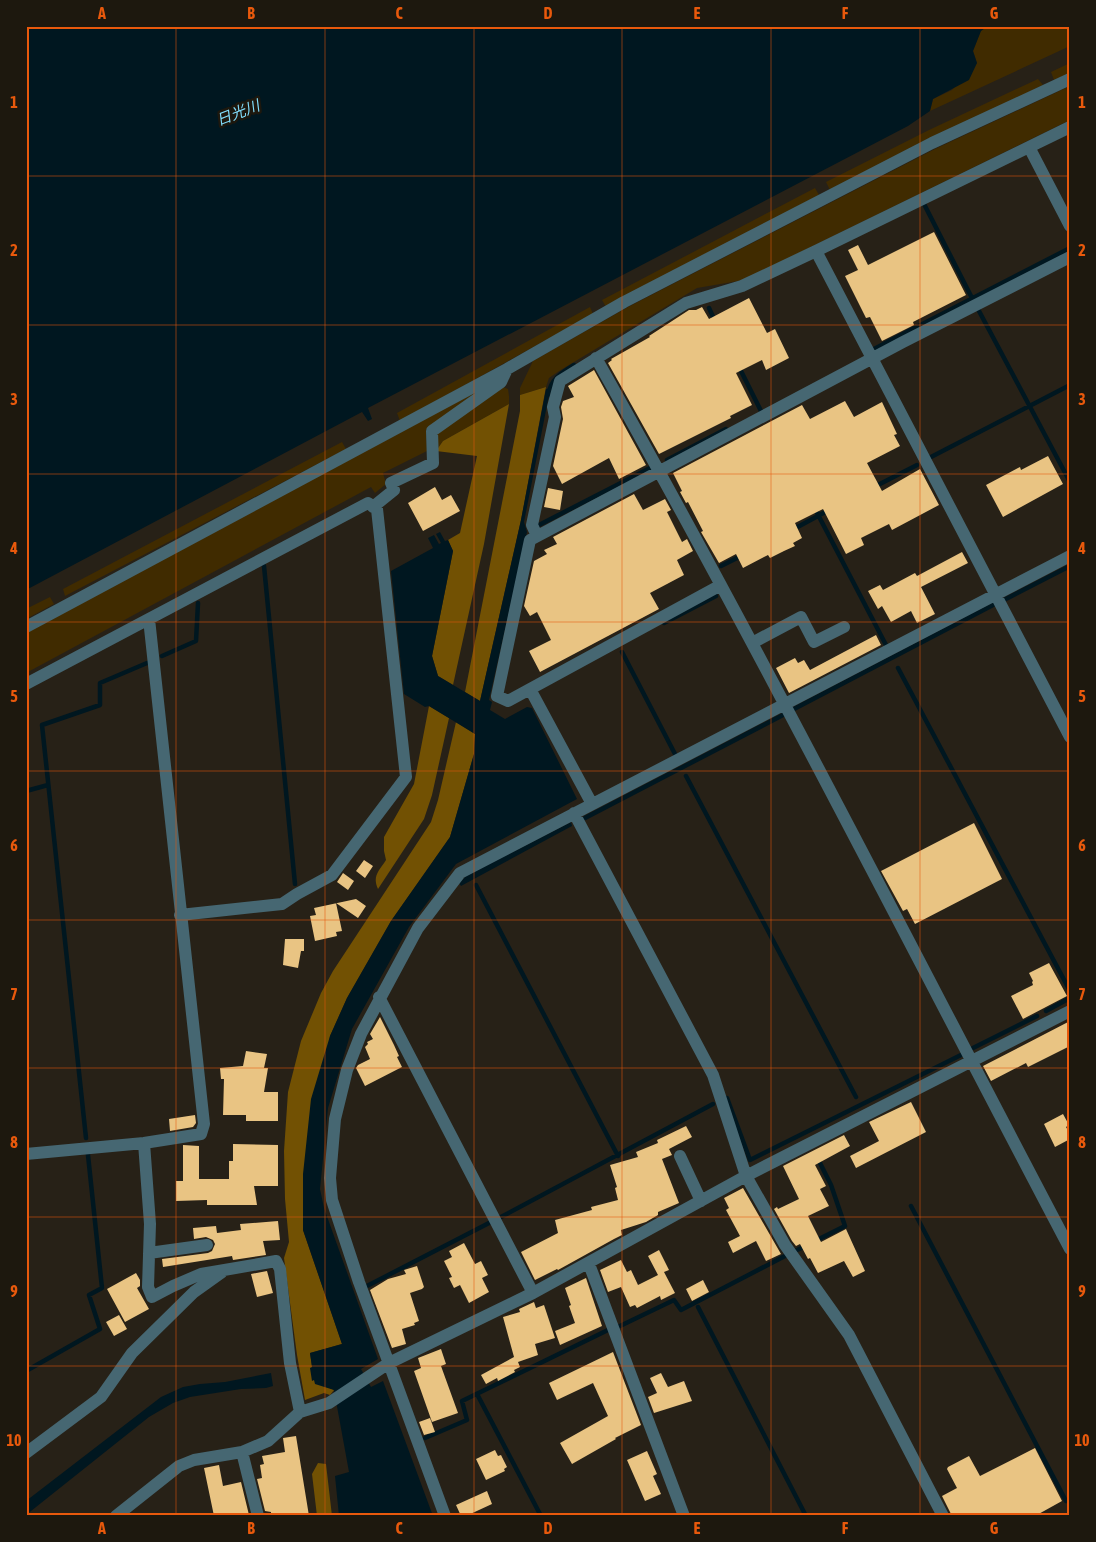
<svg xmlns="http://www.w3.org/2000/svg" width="1096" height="1542" font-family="'Asap Condensed','Noto Sans JP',sans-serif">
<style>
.green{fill:#402b00}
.forest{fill:#725103}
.water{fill:#001720}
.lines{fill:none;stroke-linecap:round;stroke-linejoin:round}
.stream{stroke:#001720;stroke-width:4.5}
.building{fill:#e9c483}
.minor{stroke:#466772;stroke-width:12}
.grid{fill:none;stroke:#e8590c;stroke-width:1;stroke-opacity:0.55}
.labels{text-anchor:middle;stroke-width:5;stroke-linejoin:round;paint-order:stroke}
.water-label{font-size:15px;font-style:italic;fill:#81defd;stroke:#1d180e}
.neatline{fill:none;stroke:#e8590c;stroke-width:2}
.grid-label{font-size:16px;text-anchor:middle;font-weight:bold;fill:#e8590c}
</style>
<rect width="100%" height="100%" fill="#272117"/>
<!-- green -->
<path class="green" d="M988,26H1070V46L930,111L933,99L952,90L977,63L973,51L981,30Z
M1070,63V73L1054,80L1051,72Z
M1038,79L1043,85L830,190L826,182L929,130Z
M1070,86V120L744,280L697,288L559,371L549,378L546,387L520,395V388L533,361L628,307L935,149Z
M815,188L819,195L606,307L602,300Z
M590,307L593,314L400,421L397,413Z
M503,387L508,389L509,396V404L443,441L436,451V437L439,431Z
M482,388L426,430L427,451L383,473L386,484L375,493L371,487L26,673V632Z
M342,442L346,449L65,596L63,589Z
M50,597L54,604L26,619V609Z"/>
<!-- forest -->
<path class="forest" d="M546,387L521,520L480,701L465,692L520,411V395Z
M509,404L484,544L453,685L438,676L432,656L453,551L448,540L460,533L477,456L436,451L443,441Z
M429,706L449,718L432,795L424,819L378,889C372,876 379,871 386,860L384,851V837L414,784Z
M456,722L475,734L474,754L450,837L391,921L347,998L330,1036L303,1230L342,1344L310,1353L314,1380L334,1390L330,1395L324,1393L305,1400L297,1355L284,1258L289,1242L285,1199L284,1151L288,1092L301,1041L321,993L333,971L431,822L438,800Z
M318,1463L326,1464L332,1516H317L312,1474Z"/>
<!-- water -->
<path class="water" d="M26,26H988L981,31L973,51L977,63L969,80L933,99L930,111L908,126L368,408L372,419L368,421L362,412L26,590Z
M546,389L550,390L524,522L527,532L489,700L492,702L490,710L505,719L527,707L532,708L577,799L456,864L409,927L352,1029L328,1108L320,1189L324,1208L378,1359L361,1369L371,1387L383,1381L433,1516H339L335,1476L349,1472L334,1390L315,1384L314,1380L312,1381L310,1368L312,1367L310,1353L342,1344L303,1230V1174L311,1099L330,1036L347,998L391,921L450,837L474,754L475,734L429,706L425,707L404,694L391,571L433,548L428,538L434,535L439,544L441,543L436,534L440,532L445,541L448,540L453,551L432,656L438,676L480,701L521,520Z
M571,822L572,826L461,886L459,883L466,876Z
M271,1373L273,1386L266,1388L241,1389L190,1397L173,1403L149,1417L26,1515V1501L161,1397L183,1387L200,1384L225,1382Z"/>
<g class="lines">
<!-- stream -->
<path class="stream" d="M924,204L972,298
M709,308L715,321
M979,311L1070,482
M874,349L1070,248
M738,365L761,411
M548,395C551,379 561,373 574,365
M931,457L1070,385
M667,460L726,429
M874,487L917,465
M814,507L886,645
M539,525L650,468
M792,530L829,510
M264,566L295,884
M721,566L743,555
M1004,600L1070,566
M664,623L716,596
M622,652L675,754
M162,656L196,641L198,603
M898,668L1070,991
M794,709L993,605
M686,776L856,1097
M26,791L48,785
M585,818L783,715
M476,885L618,1156
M1046,1011L1070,998
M973,1048L1037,1016
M727,1098L750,1160L961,1055
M86,1138L42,725L100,705V683L147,663
M911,1206L1066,1501
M501,1217L713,1104
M815,1241L845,1226L831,1185L818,1159
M797,1250L806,1246
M367,1286L489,1223
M698,1307L806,1516
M620,1326L674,1300L681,1310L785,1256
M26,1371L100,1329L89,1295L102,1288L88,1155
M477,1394L541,1516
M425,1438L467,1420L462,1401L608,1330"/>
</g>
<!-- building -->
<path class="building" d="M934,232L966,295L913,322L914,325L882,341L870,317L866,318L845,276L858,270L848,250L858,245L868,265Z
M749,298L767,333L775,329L789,358L766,370L762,360L736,373L752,405L730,416L731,418L659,454L608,363L612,360L611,359L650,337L649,336L689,310H696L702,307L709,319Z
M594,370L646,465L619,479L609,458L562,484L553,466L563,419L561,407L563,401L574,397L568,386Z
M845,401L854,417L882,402L897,434L894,435L900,446L867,463L882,491L920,469L939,505L892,530L889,524L861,538L864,545L846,554L823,509L795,523L802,538L793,543L795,546L784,551L770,558L768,555L743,568L736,554L719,563L701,532L703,531L688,502L686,503L680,492L682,491L673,473L802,405L810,419Z
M1048,456L1063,484L1003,517L986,485L1020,467L1021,470Z
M435,487L442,500L451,495L460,511L423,531L408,503Z
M548,488L563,491L560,510L544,507Z
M634,494L643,510L665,499L671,510L667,512L682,542L687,539L693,551L677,560L684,575L650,593L659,609L540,672L529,651L551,640L537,612L530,616L524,606L534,561L547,554L544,550L557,544L553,537Z
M962,552L968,563L921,587L935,614L917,623L911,611L891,622L882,606L878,609L868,591L880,585L883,590L915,573L917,576Z
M876,635L881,645L789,693L776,668L795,658L798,663L804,660L810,670Z
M974,823L1002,879L915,924L907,909L903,911L881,871Z
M364,860L373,866L365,878L356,871Z
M343,873L354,881L348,890L337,882Z
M356,899L366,906L358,918L336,903L342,931L336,932L337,936L315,941L310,916L316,915L314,908Z
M285,939H304V951H301L298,968L283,965Z
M1049,963L1067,996L1023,1019L1011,996L1033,985L1032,982L1033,981L1029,973Z
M380,1017L394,1045L399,1056L397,1057L402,1067L365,1086L356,1068L358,1065L370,1059L365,1047L368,1044L367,1042L373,1039L370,1034Z
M1070,1021V1046L1028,1067L1026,1063L991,1081L983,1066Z
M246,1051L267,1054L264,1068H268L264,1092H278V1121H246V1115H223L224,1079H221L220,1068L243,1066Z
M911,1102L926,1132L856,1168L850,1156L879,1141L869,1122Z
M1063,1114L1069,1125L1066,1127L1070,1134V1139L1055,1147L1044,1124Z
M195,1115L196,1123L193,1127L170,1131L169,1119Z
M686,1126L692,1137L669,1149L672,1155L662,1159L679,1203L658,1212V1215L646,1222L621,1230L622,1235L614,1239L558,1270L557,1269L535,1280L521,1252L558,1233L555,1220L592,1210L591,1207L618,1200L615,1188L617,1187L610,1165L638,1157L636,1152L658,1143L657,1140Z
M844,1135L850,1146L815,1165L826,1186L820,1189L829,1206L808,1216L821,1242L846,1229L865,1271L853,1277L844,1261L818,1273L810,1258L808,1259L800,1244L796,1246L792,1241L774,1209L777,1207L778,1209L799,1199L783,1166Z
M233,1144L278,1145V1186H254L257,1205H207V1200L176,1201V1181H183V1145L199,1146V1179H229V1161H233Z
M743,1188L781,1254L766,1261L756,1241L733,1253L728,1242L740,1236L726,1210L729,1208L724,1198Z
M278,1221L280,1240L263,1241L266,1255L233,1260L232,1256L163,1267L162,1259L208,1253L212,1251L215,1244L213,1240L206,1237L194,1239L193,1228L216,1226L217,1233L241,1230L240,1224Z
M464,1243L475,1264L481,1261L488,1275L482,1278L489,1292L469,1303L460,1285L454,1288L449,1278L452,1277L444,1261L452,1257L449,1251Z
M659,1250L669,1270L664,1272L675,1293L661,1300L660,1296L637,1308L635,1305L630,1307L621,1287L608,1292L600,1270L621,1260L627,1272L631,1270L638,1285L658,1275L648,1256Z
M417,1266L424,1287L422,1289L410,1293L419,1321L414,1323L415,1325L402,1329L406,1344L392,1348L370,1290L388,1279L406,1274L404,1270Z
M267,1271L273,1293L257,1297L251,1274Z
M136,1273L140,1280V1286L137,1288L149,1309L125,1322L107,1289Z
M586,1278L602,1326L560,1345L555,1331L575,1323L569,1306L571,1305L565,1288Z
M703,1280L709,1292L692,1301L686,1289Z
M534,1302L536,1308L544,1305L555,1338L535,1344L538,1355L518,1362L520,1367L514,1370L515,1372L498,1381L497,1378L486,1384L481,1375L514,1357L503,1317L520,1312L519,1309Z
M119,1315L127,1329L114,1336L106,1322Z
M441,1349L446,1364L441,1366L458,1413L432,1422L414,1371L421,1368L418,1358Z
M613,1352L641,1425L615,1438L616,1439L572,1464L560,1443L608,1416L593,1383L557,1400L549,1383Z
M661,1373L668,1387L684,1381L692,1401L654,1413L648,1397L657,1393L650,1378Z
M430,1418L435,1432L424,1435L419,1422Z
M296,1436L309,1516H271V1512L265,1511L257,1479L262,1478L260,1465L264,1464L262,1456L285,1452L283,1438Z
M1035,1448L1062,1501L1035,1516H952L942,1496L957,1488L947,1469L948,1467L969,1456L980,1476Z
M495,1450L498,1456L501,1455L507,1467L504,1469L505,1471L486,1480L476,1459Z
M647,1451L657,1474L653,1476L661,1494L645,1501L627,1460Z
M219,1465L223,1486L241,1482L249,1515L214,1516L204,1468Z
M487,1491L492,1504L466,1516H461L456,1505Z"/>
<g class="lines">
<!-- minor -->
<path class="minor" d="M1029,147L1070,226
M816,251L1070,737
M596,358C761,651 913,951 1070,1249
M373,507L394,490L391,483L433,463L432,431L501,382L507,369
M537,536L532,525L555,417L553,407L560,381L686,303L742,286L816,251L1070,127
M721,585L508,701L497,696L530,540L903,342L1070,257
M26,627L507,369L624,302L932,143L1070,79
M752,643L801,617L814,642L844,627
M26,684L368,503L377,509L406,777L332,875L297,894L282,904L180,915
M530,689L592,804
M574,813L713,1075L746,1176L785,1245L849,1335L943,1516
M379,997L533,1293
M144,1143L150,1224L148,1287L152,1297L173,1286L201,1274L276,1261L280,1269L290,1363L300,1412
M26,1154L144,1143L201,1134L204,1124L149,619
M680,1156L701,1201
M149,1253L207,1245
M589,1264L684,1516
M242,1452L258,1516
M26,1453L101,1397L132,1353L194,1292L222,1272
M116,1516L179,1466L194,1460L242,1452L268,1441L300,1412L329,1403L389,1363L533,1293L746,1176L1070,1011
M445,1516L359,1282L332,1200L330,1178L335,1119L347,1070L361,1034L418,928L460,873L1070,556"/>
</g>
<!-- grid -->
<path class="grid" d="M176,26V1516M325,26V1516M474,26V1516M622,26V1516M771,26V1516M920,26V1516M26,176H1070M26,325H1070M26,474H1070M26,622H1070M26,771H1070M26,920H1070M26,1068H1070M26,1217H1070M26,1366H1070"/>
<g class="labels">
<!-- water labels -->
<g class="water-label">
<text transform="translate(238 113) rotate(-21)" y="5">日光川</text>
</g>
</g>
<!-- border -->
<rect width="1096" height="1542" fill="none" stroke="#1d180e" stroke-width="55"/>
<rect x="28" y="28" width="1040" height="1486" class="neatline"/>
<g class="grid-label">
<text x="102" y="19">A</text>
<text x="251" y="19">B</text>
<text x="399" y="19">C</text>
<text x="548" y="19">D</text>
<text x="697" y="19">E</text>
<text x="845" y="19">F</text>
<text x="994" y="19">G</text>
<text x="14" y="108">1</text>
<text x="1082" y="108">1</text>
<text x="14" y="256">2</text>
<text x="1082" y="256">2</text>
<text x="14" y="405">3</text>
<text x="1082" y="405">3</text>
<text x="14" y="554">4</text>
<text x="1082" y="554">4</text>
<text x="14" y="702">5</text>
<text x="1082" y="702">5</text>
<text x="14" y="851">6</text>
<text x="1082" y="851">6</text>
<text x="14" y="1000">7</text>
<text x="1082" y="1000">7</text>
<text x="14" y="1148">8</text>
<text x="1082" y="1148">8</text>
<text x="14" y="1297">9</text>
<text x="1082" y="1297">9</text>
<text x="14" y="1446">10</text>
<text x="1082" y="1446">10</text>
<text x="102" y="1534">A</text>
<text x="251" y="1534">B</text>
<text x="399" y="1534">C</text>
<text x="548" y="1534">D</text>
<text x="697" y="1534">E</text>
<text x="845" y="1534">F</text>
<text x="994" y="1534">G</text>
</g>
</svg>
